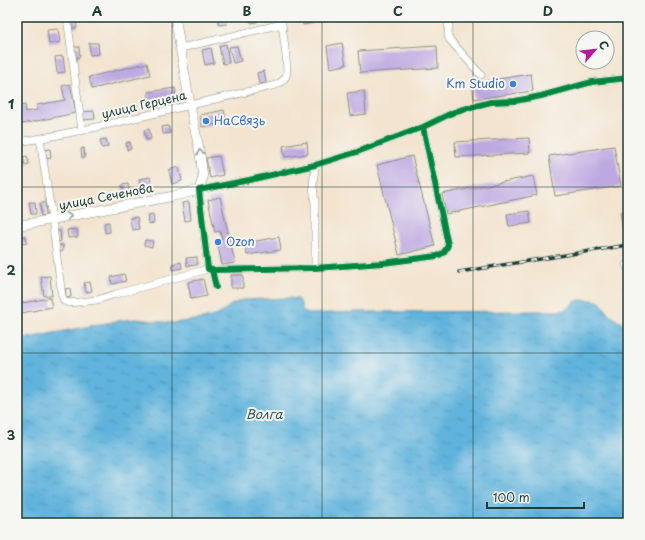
<svg xmlns="http://www.w3.org/2000/svg" width="645" height="540" font-family="'Playpen Sans',sans-serif">
<style>
.water{fill:url(#water-ripples);stroke:#407888}
.building{fill:#bda9e1}
.lines{fill:none;stroke-linecap:round;stroke-linejoin:round}
.minor-casing{stroke:#899082;stroke-width:8}
.secondary-casing{stroke:#899082;stroke-width:10}
.minor{stroke:#fff;stroke-width:7}
.secondary{stroke:#fff;stroke-width:9}
.rail-casing{stroke:#1f3d34;stroke-width:3.5}
.rail{stroke:#f6f6f2;stroke-width:2;stroke-dasharray:6;stroke-linecap:butt}
.cycleway-casing{stroke:#f6f6f2;stroke-width:8}
.cycleway{stroke:#00873e;stroke-width:6}
.oneway{stroke:#8f9e9a}
.grid{fill:none;stroke:#1f3d34;stroke-width:1;stroke-opacity:0.55}
.shop-dot{fill:#3f7fe0;stroke:#f6f6f2;stroke-width:1.5}
.labels{text-anchor:middle;stroke-width:4;stroke-linejoin:round;paint-order:stroke}
.shop-label{font-size:12px;fill:#366cbe;stroke:#f6f6f2;text-anchor:start}
.street-label{font-size:12px;fill:#1f3d34;stroke:#f6f6f2}
.water-label{font-size:13px;font-style:italic;fill:#2f5a5e;stroke:#f6f6f2}
.neatline{fill:none;stroke:#1f3d34;stroke-width:1.5}
.grid-label{font-size:13px;text-anchor:middle;font-weight:bold;fill:#1f3d34}
</style>
<defs>
<pattern id="water-ripples" width="26" height="14" patternUnits="userSpaceOnUse"><rect width="26" height="14" fill="#60b3dc"/><path d="M2 4q2-2 4 0t4 0M15 11q2-2 4 0t4 0" fill="none" stroke="#4f93b3"/></pattern>
</defs>
<rect width="100%" height="100%" fill="#f6f6f2"/>
<filter id="ink" filterUnits="userSpaceOnUse"><feTurbulence type="fractalNoise" baseFrequency=".025" numOctaves="2"/><feDisplacementMap in="SourceGraphic" scale="8" xChannelSelector="R" yChannelSelector="G"/><feConvolveMatrix kernelMatrix="1 2 1 2 8 2 1 2 1" color-interpolation-filters="sRGB"/></filter>
<filter id="wash" filterUnits="userSpaceOnUse"><feTurbulence type="fractalNoise" baseFrequency=".012" numOctaves="4" result="noise"/><feDisplacementMap in="SourceGraphic" scale="16" xChannelSelector="R" yChannelSelector="G"/><feGaussianBlur stdDeviation="0.9" result="paint"/><feColorMatrix in="noise" values="0 0 0 0 0 0 0 0 0 0 0 0 0 0 0 0 0 1.4 0 .05"/><feComposite in="paint" operator="in"/></filter>
<g filter="url(#wash)">
<rect width="100%" height="100%" fill="#f3e4cf"/>
<!-- water -->
<path class="water" d="M288,298L298,299C304,305 298,311 309,314L356,312L556,311L564,310L568,308L576,301L581,300H593L600,302L610,315L617,320L628,325V523H17V340L117,321L136,319L173,323L203,319L218,315L231,305L242,300Z"/>
<g id="blocks">
<!-- building -->
<path class="building" d="M90,17H98V21L90,22Z
M217,17H226L227,24L219,25Z
M250,17H256L257,22L251,23Z
M302,17H336V19L303,25Z
M76,18L77,28H71L70,19Z
M58,29L60,42L49,44L47,30Z
M89,43H98L99,54L90,55Z
M342,43L346,65L330,68L327,46Z
M226,44L229,63L223,64L219,46Z
M237,46L241,61L233,63L229,47Z
M437,46L438,68L360,73L358,51Z
M74,47H79L80,57L75,58Z
M211,48L214,63L205,65L202,50Z
M63,56L65,72L57,73L55,57Z
M147,63L150,75L92,89L89,77Z
M264,71L266,83L259,84L257,73Z
M531,74L533,91L474,99L472,83Z
M70,84L76,113L17,125V107L25,105L26,112L37,110V105L65,100L62,86Z
M175,88L176,99L149,102L148,92Z
M364,91L366,114L350,116L347,93Z
M224,110L226,122L202,127L200,115Z
M94,111L95,119L83,120L82,112Z
M168,126L170,133L163,134L162,127Z
M149,129L151,139L146,140L144,130Z
M529,138L530,153L456,157L455,142Z
M106,139L108,147L102,148L100,140Z
M130,142L131,149L127,150L126,143Z
M307,142L308,154L285,157L283,146Z
M614,146L621,186L555,196L549,156Z
M84,148L85,158H82L81,149Z
M50,149L51,158L46,159L45,150Z
M27,156L29,164L25,165L23,157Z
M219,156L223,175L210,178L206,158Z
M412,156L435,246L399,255L377,165Z
M179,167L182,181L172,184L169,170Z
M533,176L537,195L446,214L442,194Z
M150,177L153,191L143,193L139,179Z
M128,184L129,196L124,197L122,185Z
M220,197L235,263L222,265L217,240L222,239L220,231L215,232L208,200Z
M29,202H35L36,214H31Z
M189,202L191,220L185,221L182,203Z
M40,203H45L46,215L41,216Z
M17,206H19L21,216H17Z
M529,211L531,223L509,226L507,214Z
M628,211V230L623,231L620,212Z
M153,214L154,223L149,224L148,215Z
M137,217L139,229L132,230L130,218Z
M109,222L110,232L105,233L104,223Z
M77,229L78,237L68,238L67,230Z
M56,231H60L61,241L58,242Z
M26,236L27,243L17,245V237Z
M279,237L281,250L247,255L245,243Z
M145,240L153,241L152,247L144,245Z
M58,245H63V251L59,252Z
M197,257V265L187,266L186,258Z
M181,262L182,268L173,270L172,264Z
M124,274L126,281L112,284L111,277Z
M231,275H243V288H231Z
M50,276L52,296H44L41,277Z
M203,279L207,296L191,299L188,282Z
M90,282L92,291L86,292L84,283Z
M70,288L71,297L66,298L65,289Z
M50,298L52,307L17,314V304Z"/>
</g>
</g>
<g filter="url(#ink)">
<use href="#blocks" fill-opacity="0" stroke="#899082" stroke-width="1"/>
<g class="lines">
<defs>
<path id="minor" d="M67,17L82,131
M449,17L448,36L450,40L481,75
M181,48L282,24
M40,139L52,219L62,296L64,301L69,303L97,300L116,294L208,269
M17,142C55,137 93,128 131,119C179,108 228,96 276,85C280,83 284,81 286,76C289,70 283,34 282,24L280,17
M315,165L313,186L315,204V268
M626,265L628,269
M212,270L315,268L383,263L437,256C443,254 446,251 448,245L423,127
M216,287L212,270L208,269L199,190L249,180L315,165L357,152L423,127L454,112L460,110L491,102L515,101L541,96L592,82L628,78"/>
<path id="secondary" d="M17,226L174,196L199,190L203,177L200,154L190,105L175,17"/>
</defs>
<!-- minor casing -->
<use href="#minor" class="minor-casing"/>
<!-- secondary casing -->
<use href="#secondary" class="secondary-casing"/>
<!-- minor -->
<use href="#minor" class="minor"/>
<!-- secondary -->
<use href="#secondary" class="secondary"/>
<defs>
<path id="rail" d="M459,272L628,245"/>
</defs>
<!-- rail casing -->
<use href="#rail" class="rail-casing"/>
<!-- rail -->
<use href="#rail" class="rail"/>
<defs>
<path id="cycleway" d="M212,270L315,268L383,263L437,256C443,254 446,251 448,245L423,127
M216,287L212,270L208,269L199,190L249,180L315,165L357,152L423,127L454,112L460,110L491,102L515,101L541,96L592,82L628,78"/>
</defs>
<!-- cycleway casing -->
<use href="#cycleway" class="cycleway-casing"/>
<!-- cycleway -->
<use href="#cycleway" class="cycleway"/>
</g>
<!-- one-way arrows -->
<defs><path id="oneway-chevron" d="M-2-3.5L2.5 0L-2 3.5" fill="none" stroke-width="1.6" stroke-linecap="round" stroke-linejoin="round"/></defs>
<g class="oneway">
<use href="#oneway-chevron" transform="translate(200 152) rotate(-100)"/>
<use href="#oneway-chevron" transform="translate(69 216) rotate(-11)"/>
</g>
</g>
<!-- grid -->
<path class="grid" d="M172,17V523M322,17V523M473,17V523M17,187H628M17,353H628"/>
<!-- markers -->
<g class="shop-dot">
<circle cx="513" cy="84" r="4"/>
<circle cx="206" cy="121" r="4"/>
<circle cx="218" cy="242" r="4"/>
</g>
<g class="labels">
<!-- shop labels -->
<g class="shop-label">
<text x="505" y="88" text-anchor="end">Кm Studio</text>
<text x="214" y="125">НаСвязь</text>
<text x="226" y="246">Ozon</text>
</g>
<!-- street labels -->
<g class="street-label">
<text transform="translate(144 105) rotate(-13)" y="4">улица Герцена</text>
<text transform="translate(106 197) rotate(-11)" y="4">улица Сеченова</text>
</g>
<!-- water labels -->
<g class="water-label">
<text x="264" y="419">Волга</text>
</g>
</g>
<!-- margin -->
<rect width="645" height="540" fill="none" stroke="#f6f6f2" stroke-width="44"/>
<!-- north arrow -->
<g transform="translate(595 50) rotate(62)"><circle r="19" fill="#f6f6f2" stroke="#a0aca6"/>
<path d="M0-3L7 15L0 10L-7 15Z" fill="#b5179e"/>
<text y="-6" font-size="11" font-weight="bold" text-anchor="middle" fill="#1f3d34">С</text>
</g>
<!-- scale -->
<path d="M487 502v6h97v-6" fill="none" stroke="#1f3d34" stroke-width="2"/>
<text x="493" y="502" font-size="12" fill="#1f3d34" stroke="#f6f6f2" stroke-width="3" paint-order="stroke">100 m</text>
<rect x="22" y="22" width="601" height="496" class="neatline"/>
<g class="grid-label">
<text x="97" y="16">A</text>
<text x="247" y="16">B</text>
<text x="398" y="16">C</text>
<text x="548" y="16">D</text>
<text x="11" y="109">1</text>
<text x="11" y="275">2</text>
<text x="11" y="440">3</text>
</g>
</svg>
